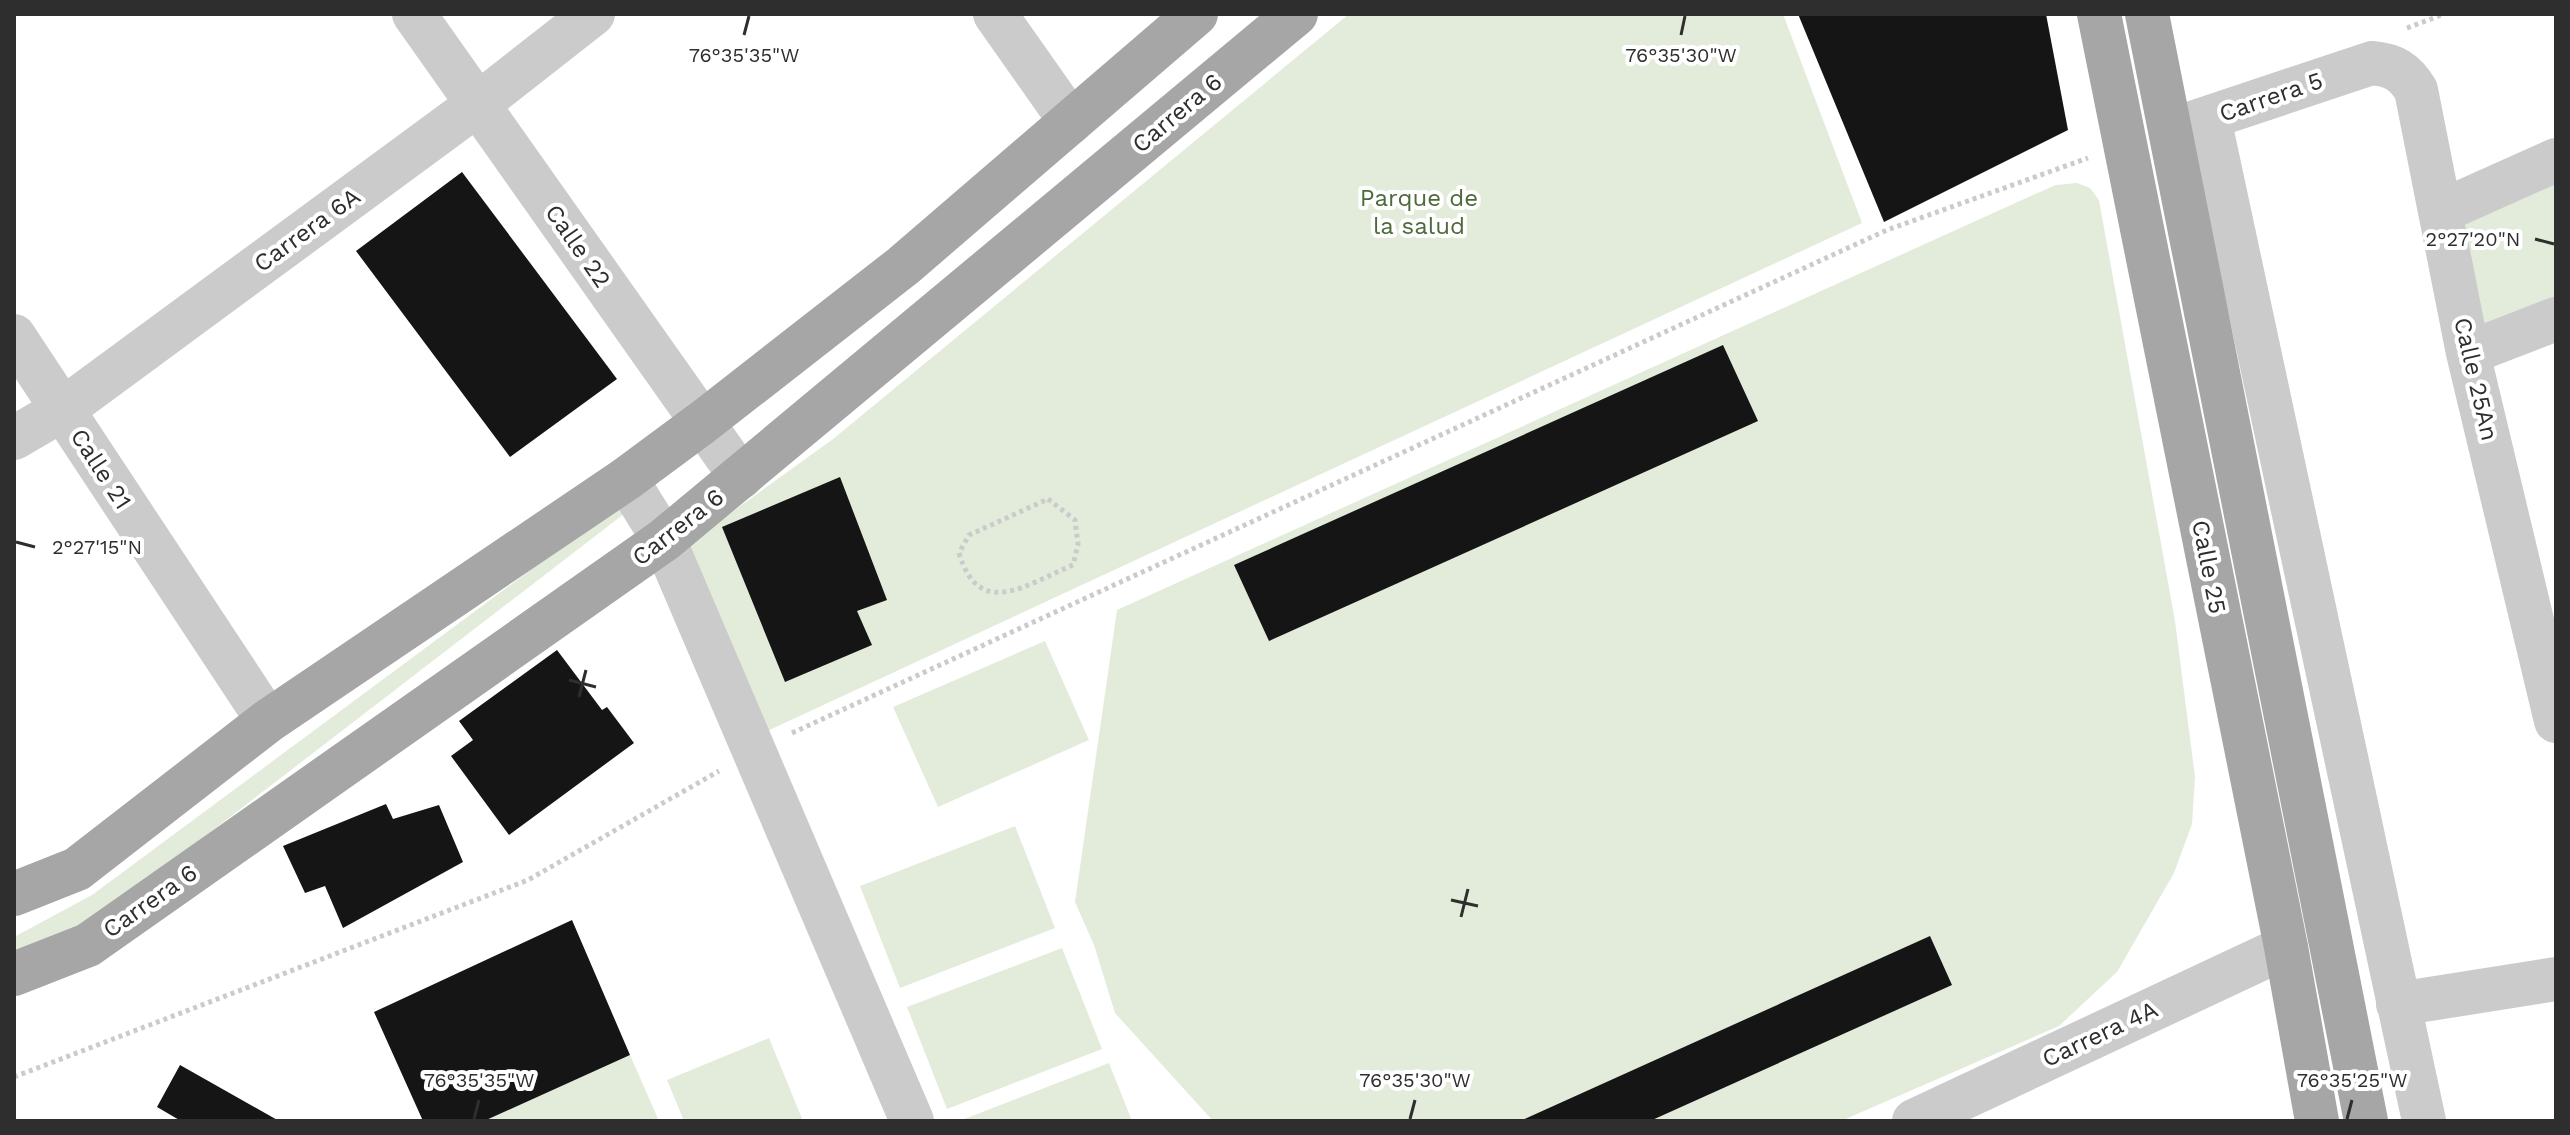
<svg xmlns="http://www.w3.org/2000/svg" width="2570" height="1135" font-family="'Work Sans',sans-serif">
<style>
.green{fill:#e3ecdb}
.building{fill:#151515}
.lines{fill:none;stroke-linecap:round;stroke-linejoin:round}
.path{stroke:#cbcbcb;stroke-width:5;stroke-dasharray:4 4;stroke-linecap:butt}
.minor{stroke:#cbcbcb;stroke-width:44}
.major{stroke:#a6a6a6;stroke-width:44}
.ticks{fill:none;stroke:#2e2e2e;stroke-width:3}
.labels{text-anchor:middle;stroke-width:8;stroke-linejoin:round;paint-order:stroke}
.street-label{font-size:24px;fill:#2e2e2e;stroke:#fff}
.park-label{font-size:24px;fill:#4d6a3a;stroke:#fff}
.ticks-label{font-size:20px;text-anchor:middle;fill:#2e2e2e;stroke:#fff;stroke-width:8;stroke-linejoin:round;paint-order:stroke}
</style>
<rect width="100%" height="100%" fill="#fff"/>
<!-- green -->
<path class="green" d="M1349,14H1783L1862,223L763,733L685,546L833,439Z
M2556,174V307L2485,329L2456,222Z
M2077,183L2090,188L2099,200L2175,621L2195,777L2192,824L2174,873L2117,972L2059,1026L1841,1121H1213L1115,1013L1094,945L1075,902L1117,610L2033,195L2056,185Z
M625,500L633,507L100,917L14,958V937L92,895Z
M1045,641L1089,740L938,807L893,707Z
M1015,826L1055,928L900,988L860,886Z
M1062,948L1102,1049L947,1109L907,1007Z
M769,1038L803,1121H684L667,1080Z
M630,1055L659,1121H484Z
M1109,1063L1132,1121H959Z"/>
<!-- building -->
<path class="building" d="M1798,14H2046L2068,130L1884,222Z
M462,172L617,379L510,457L356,251Z
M1723,345L1758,421L1269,641L1234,565Z
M840,477L887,600L857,611L872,645L785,682L722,527Z
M557,650L602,710L607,707L634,743L509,835L451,756L473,740L459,721Z
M386,804L393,819L439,805L463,862L343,928L325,886L305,893L283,846Z
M572,920L630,1055L484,1121H423L374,1012Z
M1930,936L1952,985L1650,1121H1520Z
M180,1065L279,1121H181L157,1107Z"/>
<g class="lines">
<!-- path -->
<path class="path" d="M2407,28L2444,14
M1048,499L1075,520L1078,544L1073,565C1027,584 979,621 959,553L969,535Z
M792,733L1887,230L2088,158
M14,1077L528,880L719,771"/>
<!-- minor -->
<path class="minor" d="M414,14L741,477
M995,14L1071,122
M2209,118L2424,1121
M2180,127L2372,63C2394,65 2405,72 2416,90L2468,353L2556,721
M2442,211L2556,160
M14,336L268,721
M2468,353L2556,319
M14,438L62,410L478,104L593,14
M626,479L664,540L912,1121
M2398,1004L2556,979
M1914,1121L2286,947"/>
<!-- major -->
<path class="major" d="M2099,14L2286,947L2317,1121
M2147,14L2366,1121
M14,894L77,869L268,721L626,479L703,422L903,266L1196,14
M14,974L88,945L664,540L1296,14"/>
</g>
<!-- ticks -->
<path class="ticks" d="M744,35L749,16M1681,35L1685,16M2535,239L2554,244M16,542L35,547M569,680L596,687M579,697L586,670M1451,900L1478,906M1461,917L1468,889M474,1119L479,1100M1410,1119L1415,1100M2347,1119L2352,1100"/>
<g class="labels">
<!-- street labels -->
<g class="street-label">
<text transform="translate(2271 97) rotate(-19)" y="8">Carrera 5</text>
<text transform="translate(1177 113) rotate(-40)" y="8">Carrera 6</text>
<text transform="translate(307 230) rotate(-36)" y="8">Carrera 6A</text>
<text transform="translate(578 246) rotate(55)" y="8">Calle 22</text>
<text transform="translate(2476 379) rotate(77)" y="8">Calle 25An</text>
<text transform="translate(101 469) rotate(57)" y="8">Calle 21</text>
<text transform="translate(678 527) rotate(-38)" y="8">Carrera 6</text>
<text transform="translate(2209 567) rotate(79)" y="8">Calle 25</text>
<text transform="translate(150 901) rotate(-35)" y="8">Carrera 6</text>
<text transform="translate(2100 1034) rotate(-25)" y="8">Carrera 4A</text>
</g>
<!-- park labels -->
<g class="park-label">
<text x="1419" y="206">Parque de<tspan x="1419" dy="28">la salud</tspan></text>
</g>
</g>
<g class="ticks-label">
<text x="744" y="62">76°35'35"W</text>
<text x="1681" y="62">76°35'30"W</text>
<text x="2473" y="246">2°27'20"N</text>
<text x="97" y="554">2°27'15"N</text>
<text x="479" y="1087">76°35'35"W</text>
<text x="1415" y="1087">76°35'30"W</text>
<text x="2352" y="1087">76°35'25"W</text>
</g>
<!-- border -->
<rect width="2570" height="1135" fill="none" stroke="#2e2e2e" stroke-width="32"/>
</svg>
